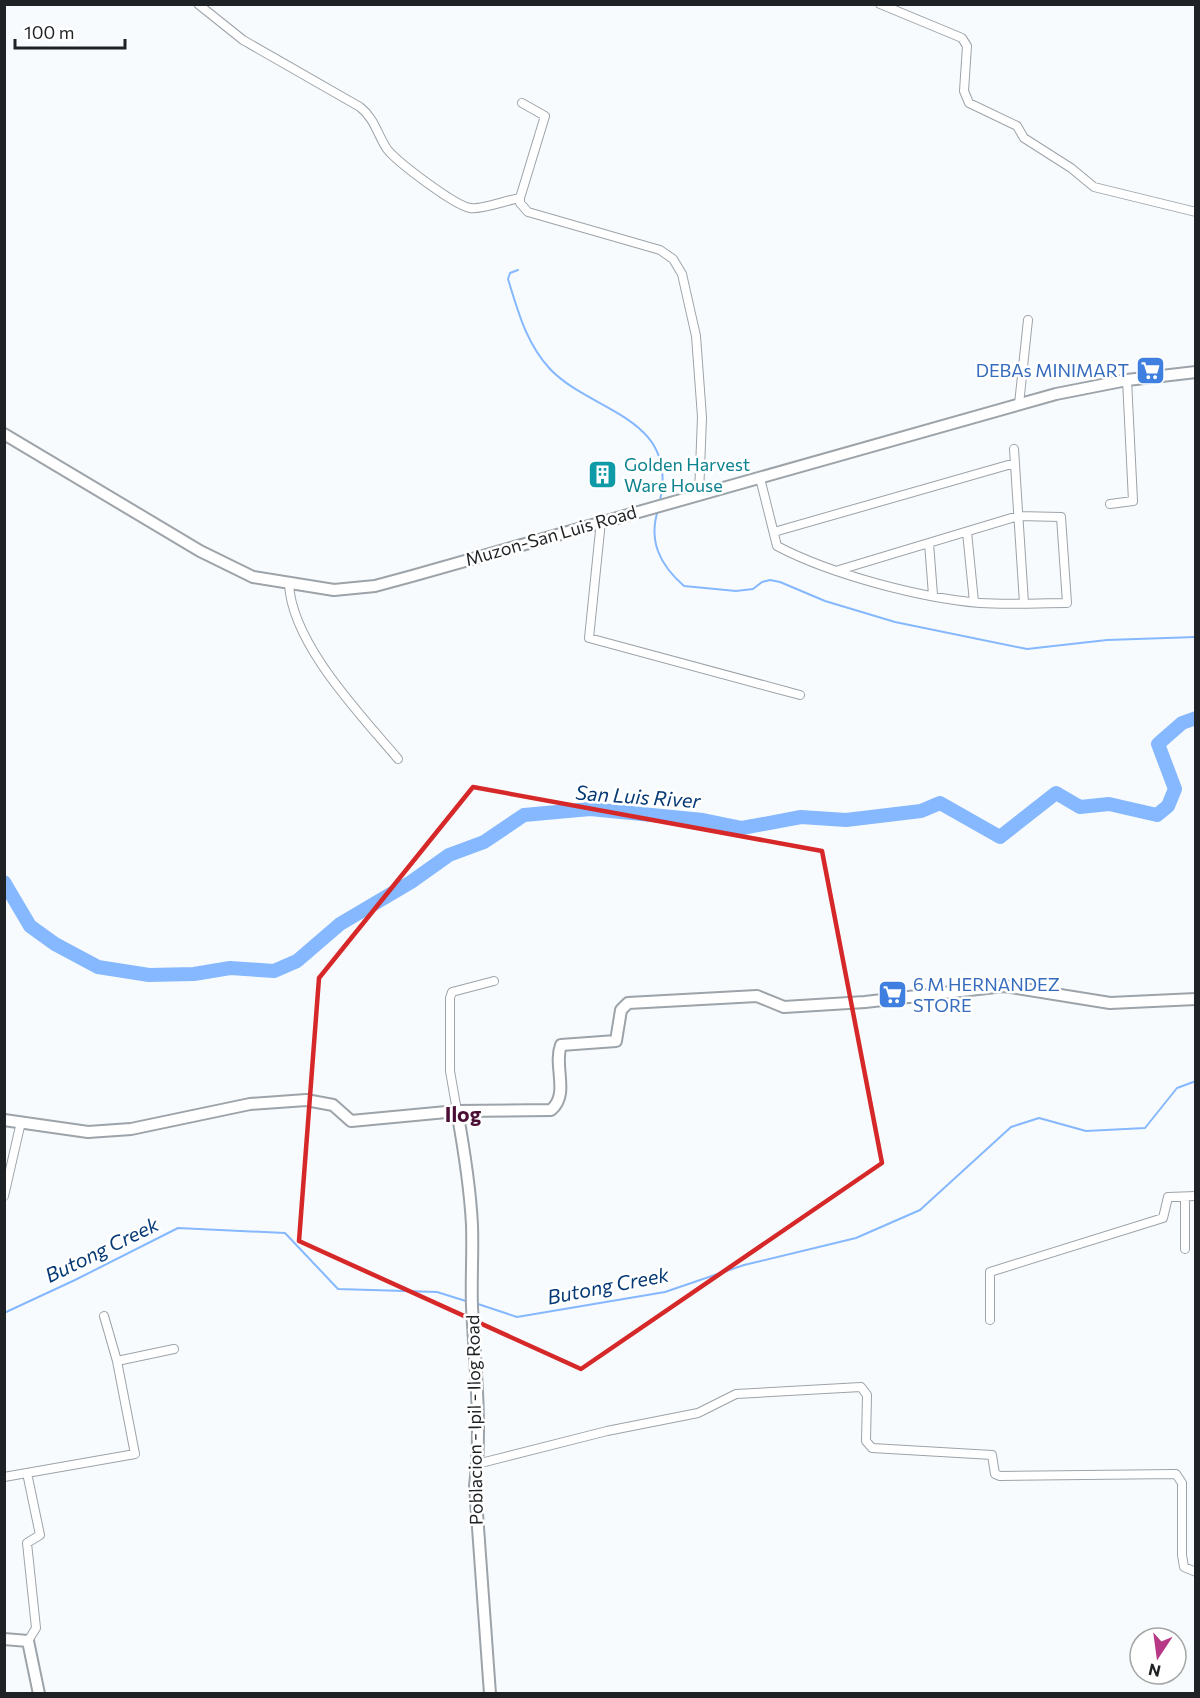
<svg xmlns="http://www.w3.org/2000/svg" width="1200" height="1698" font-family="Commissioner,sans-serif">
<style>
.lines{fill:none;stroke-linecap:round;stroke-linejoin:round}
.stream{stroke:#85b8fe;stroke-width:2}
.river{stroke:#85b8fe;stroke-width:14}
.street-casing{stroke:#9ca3a9;stroke-width:10}
.secondary-casing{stroke:#9ca3a9;stroke-width:14}
.street{stroke:#fff;stroke-width:8}
.secondary{stroke:#fff;stroke-width:10}
.marked{fill:none;stroke:#d62828;stroke-width:4.5;stroke-linejoin:round}
.labels{text-anchor:middle;stroke-width:5;stroke-linejoin:round;paint-order:stroke}
.shop-label{font-size:18px;fill:#366cbe;stroke:#fff;text-anchor:end}
.culture-label{font-size:18px;fill:#0d838f;stroke:#fff;text-anchor:start}
.street-label{font-size:18px;fill:#1f2224;stroke:#fff}
.water-label{font-size:20px;font-style:italic;fill:#063a76;stroke:#fff}
.quarter-label{font-size:21px;font-weight:bold;fill:#4b0e34;stroke:#fff}
</style>
<rect width="100%" height="100%" fill="#f8fbfe"/>
<g class="lines">
<!-- stream -->
<path class="stream" d="M518,270L510,273L508,279C518,311 526,343 550,369C592,413 679,416 660,501
M658,510C648,541 660,565 684,586L736,591L753,589L762,582L770,580L780,582L825,601L895,622L1027,649L1107,640L1196,637
M475,1303L517,1317L665,1292L744,1265L856,1238L920,1210L1011,1127L1039,1118L1086,1131L1145,1128L1177,1088L1196,1081
M4,1313L75,1280L178,1228L285,1233L338,1289L437,1292L469,1302"/>
<!-- river -->
<path class="river" d="M4,882L30,926L55,944L98,967L149,975L194,974L230,968L274,971L297,961L340,924L411,882L449,855L484,842L524,815L590,809L703,820L742,828L801,817L846,820L921,811L940,803L1000,837L1056,793L1080,807L1109,804L1157,815L1168,806L1175,789L1158,744L1182,723L1196,718"/>
<defs>
<path id="street" d="M198,4L243,40L360,107C375,119 377,134 387,149C397,162 454,205 470,208C481,210 507,200 520,198
M880,4L962,38L967,46L964,91L969,103L1017,126L1024,138L1071,168L1094,187L1196,212
M522,103L545,116L520,198V203L528,212L660,250L673,259L682,274L696,336L702,417L699,495
M1019,404L1028,320
M1014,449L1024,603
M760,478L777,546C830,574 920,598 980,603C1009,605 1039,603 1067,603L1061,517L1018,516L839,570
M1110,504L1133,501L1127,380
M601,521L589,638L800,695
M774,532L1015,463
M967,532L974,602
M929,543L933,595
M289,584C292,644 361,715 398,759
M457,1111L450,1071V998L452,992L494,981
M4,1196L21,1122
M1185,1249V1197
M104,1316L117,1361
M990,1320V1272L1163,1218L1168,1197L1196,1196
M477,1464L607,1431L698,1413L736,1394L861,1387L867,1395L866,1441L872,1448L992,1455L995,1474L1000,1476L1176,1474L1182,1483V1555L1184,1567L1196,1572
M27,1473L40,1535L27,1543L36,1628L28,1641
M4,1477L135,1454L117,1361L174,1349"/>
<path id="secondary" d="M4,434L200,551L253,577L334,590L375,586L412,576L1056,394L1127,380L1196,372
M457,1111C464,1149 470,1186 472,1225C473,1252 471,1280 472,1307C475,1367 482,1426 475,1486L490,1694
M4,1120L88,1132L131,1129L250,1104L306,1100L333,1105L351,1121L457,1111L551,1110C570,1094 553,1066 561,1045L616,1041L621,1010L628,1003L757,996L784,1007L865,1002L1004,986L1110,1003L1196,999
M4,1639L28,1641L39,1694"/>
</defs>
<!-- street casing -->
<use href="#street" class="street-casing"/>
<!-- secondary casing -->
<use href="#secondary" class="secondary-casing"/>
<!-- street -->
<use href="#street" class="street"/>
<!-- secondary -->
<use href="#secondary" class="secondary"/>
</g>
<!-- marked area -->
<path class="marked" d="M473,787L822,851L882,1163L581,1369L299,1241L319,978Z"/>
<!-- icons -->
<defs>
<symbol id="supermarket-square" viewBox="-11 -11 22 22"><rect x="-9" y="-9" width="18" height="18" rx="4" fill="#3f7fe0" stroke="#fff"/><path d="M-6-5.5h2.5l.6 2H6L4.5 2H-2.5L-4.4-4H-6ZM-1.5 3.2a1.3 1.3 0 1 0 .1 0ZM3 3.2a1.3 1.3 0 1 0 .1 0Z" fill="#fff"/></symbol>
<symbol id="building-square" viewBox="-11 -11 22 22"><rect x="-9" y="-9" width="18" height="18" rx="4" fill="#0f9aa8" stroke="#fff"/><path d="M-4-6H4V6H1V3H-1V6H-4ZM-2.5-4.3h1.7v1.8h-1.7ZM.8-4.3h1.7v1.8H.8ZM-2.5-1h1.7V.8h-1.7ZM.8-1h1.7V.8H.8Z" fill="#fff"/></symbol>
</defs>
<g fill-rule="evenodd">
<use href="#supermarket-square" x="1134" y="354" width="33" height="33"/>
<use href="#building-square" x="586" y="458" width="33" height="33"/>
<use href="#supermarket-square" x="876" y="978" width="33" height="33"/>
</g>
<g class="labels">
<!-- shop labels -->
<g class="shop-label">
<text x="1129" y="377">DEBAs MINIMART</text>
<text x="913" y="991" text-anchor="start">6 M HERNANDEZ<tspan x="913" dy="21">STORE</tspan></text>
</g>
<!-- culture labels -->
<g class="culture-label">
<text x="624" y="471">Golden Harvest<tspan x="624" dy="21">Ware House</tspan></text>
</g>
<!-- street labels -->
<g class="street-label">
<text transform="translate(551 536) rotate(-16)" y="6">Muzon-San Luis Road</text>
<text transform="translate(475 1420) rotate(-91)" y="6">Poblacion - Ipil - Ilog Road</text>
</g>
<!-- water labels -->
<g class="water-label">
<text transform="translate(638 797) rotate(4)" y="7">San Luis River</text>
<text transform="translate(102 1250) rotate(-26)" y="7">Butong Creek</text>
<text transform="translate(608 1286) rotate(-11)" y="7">Butong Creek</text>
</g>
<!-- quarter labels -->
<g class="quarter-label">
<text x="463" y="1122">Ilog</text>
</g>
</g>
<!-- border -->
<rect width="1200" height="1698" fill="none" stroke="#1f2224" stroke-width="12"/>
<!-- north arrow -->
<g transform="translate(1158 1656) rotate(193)"><circle r="28" fill="#ffffff" stroke="#a5a7a7" stroke-width="1.5"/>
<path d="M0-4.5L10 22L0 15L-10 22Z" fill="#b73885"/>
<text y="-9" font-size="16" font-weight="bold" text-anchor="middle" fill="#1f2224">N</text>
</g>
<!-- scale -->
<path d="M15 39v9h110v-9" fill="none" stroke="#1f2224" stroke-width="3"/>
<text x="24" y="39" font-size="18" fill="#1f2224" stroke="#ffffff" stroke-width="4.5" paint-order="stroke">100 m</text>
</svg>
